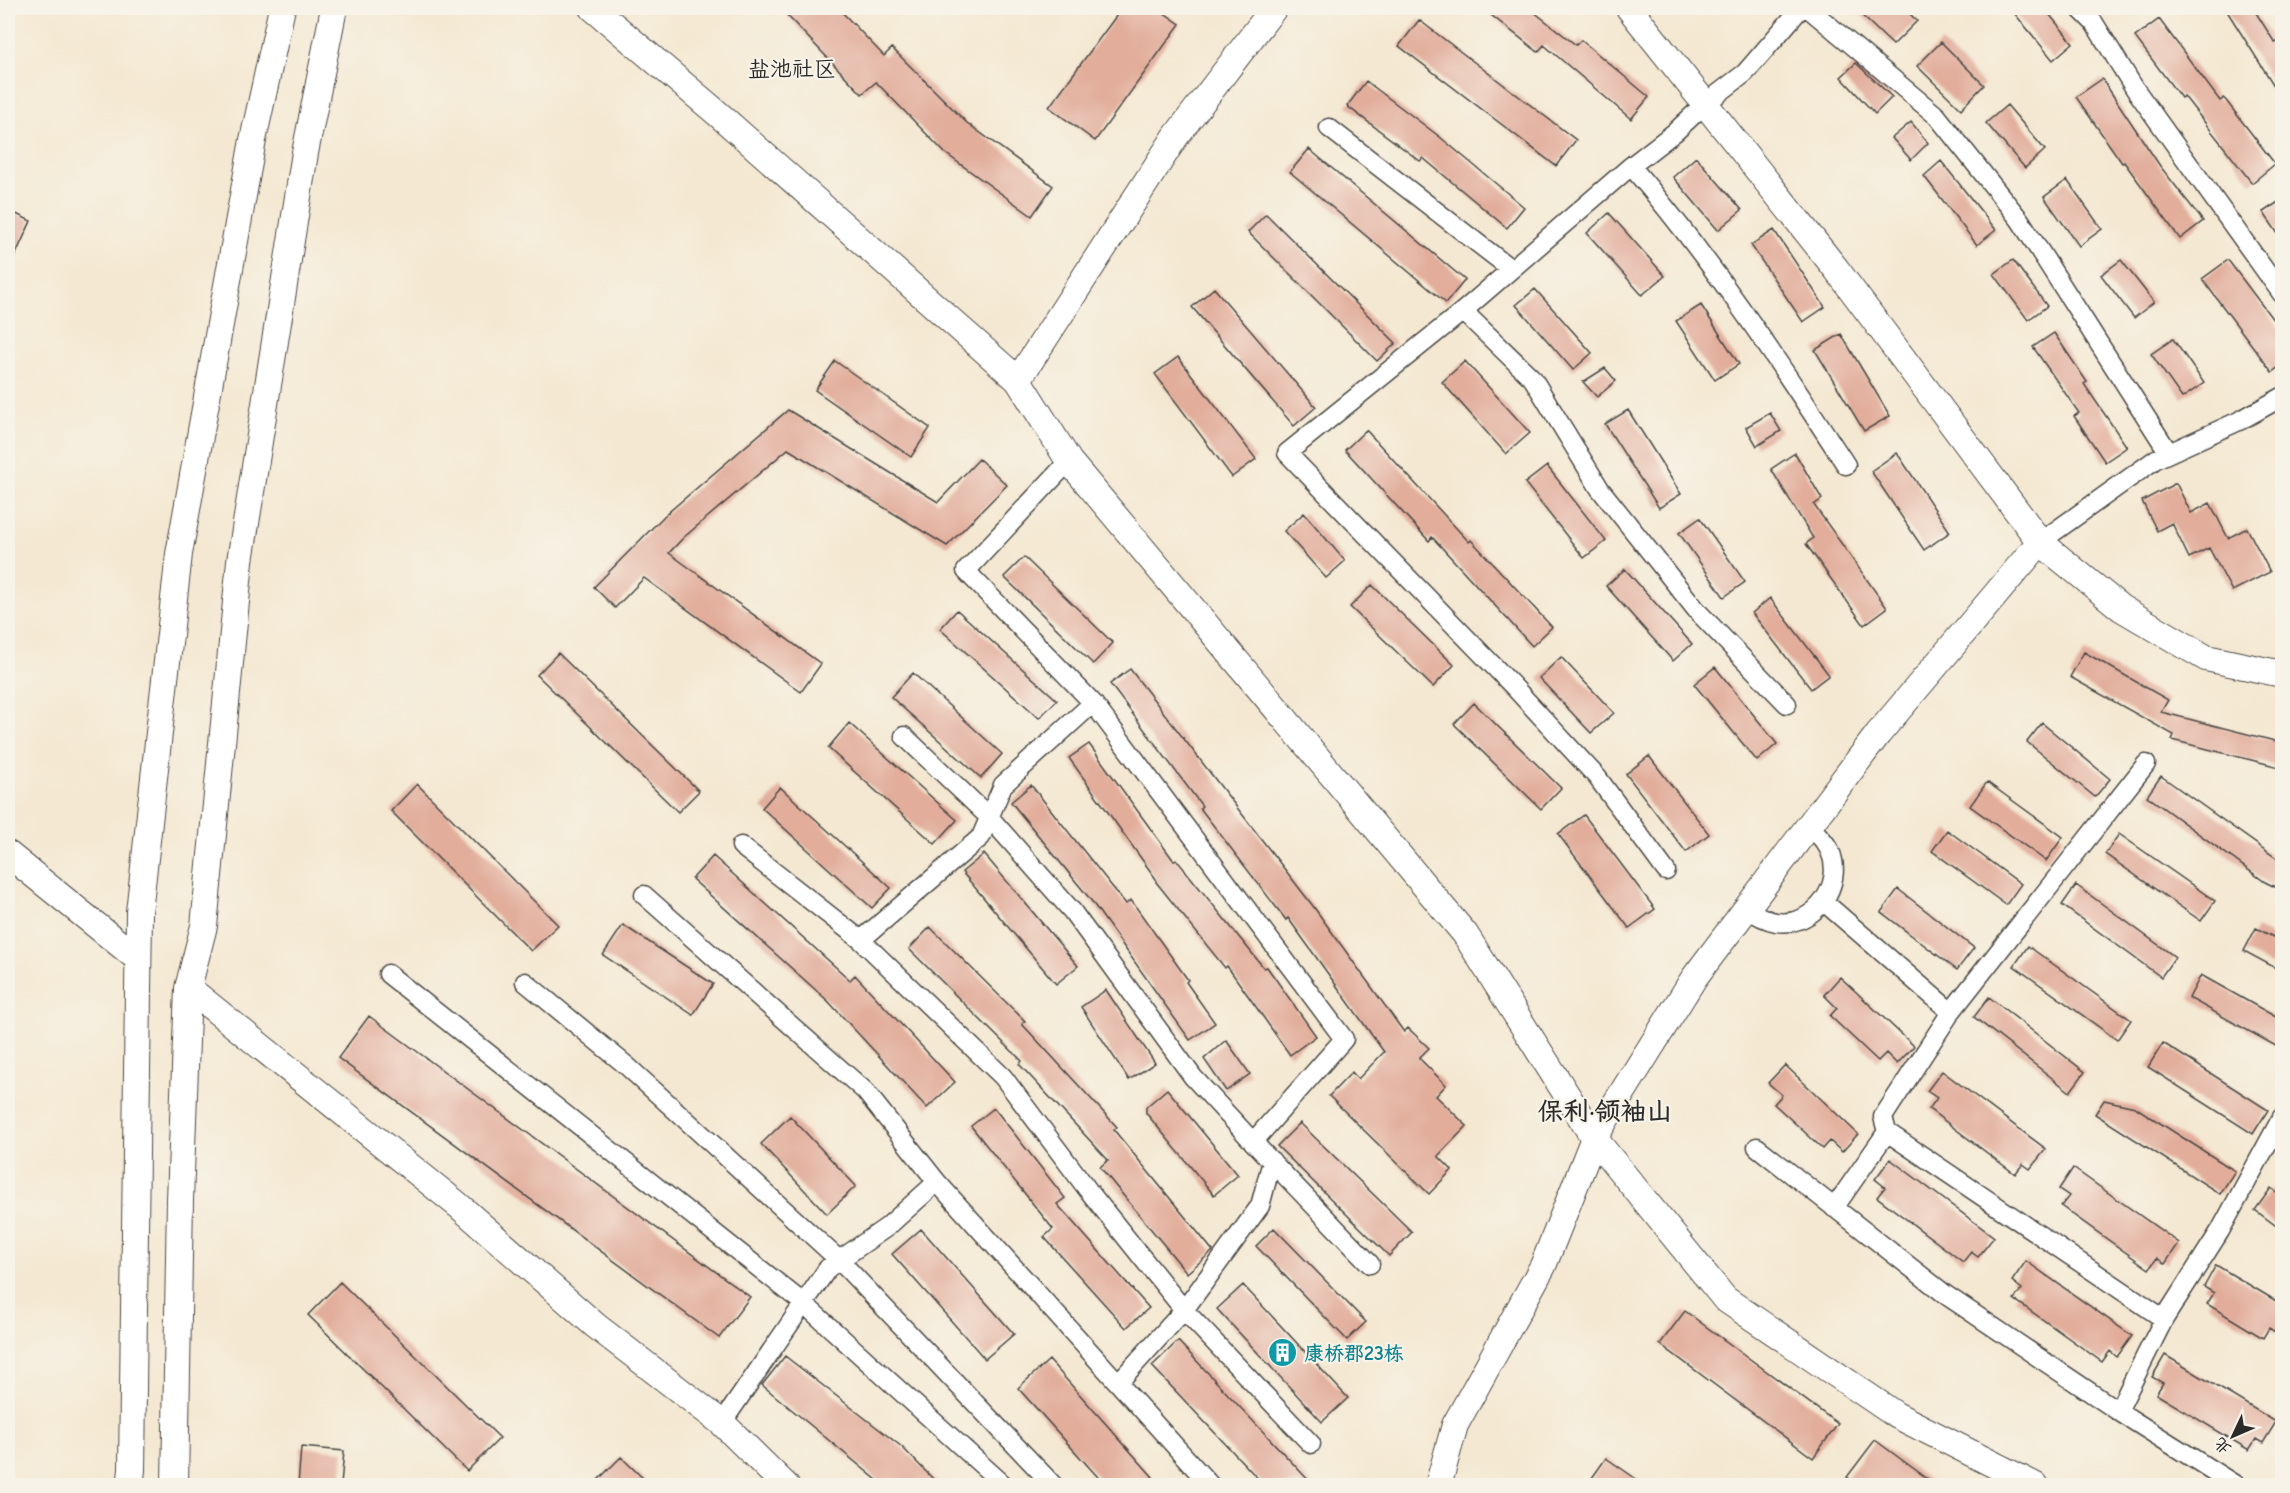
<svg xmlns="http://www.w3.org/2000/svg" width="2290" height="1493" font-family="'Comic Neue','LXGW WenKai TC',sans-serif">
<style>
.building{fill:#e2ad9b}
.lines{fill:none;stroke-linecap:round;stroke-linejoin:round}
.street-casing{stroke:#494744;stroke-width:21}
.secondary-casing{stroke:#494744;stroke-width:28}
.street{stroke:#fff;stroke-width:18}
.secondary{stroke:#fff;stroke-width:26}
.labels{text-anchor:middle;stroke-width:4.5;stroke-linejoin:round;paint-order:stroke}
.culture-label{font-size:20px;font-weight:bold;fill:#0d838f;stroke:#f7f3e8;text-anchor:start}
.quarter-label{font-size:22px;fill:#2b2b2b;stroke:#f7f3e8}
.district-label{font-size:26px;font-weight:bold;fill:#2b2b2b;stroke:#f7f3e8}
</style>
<rect width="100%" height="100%" fill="#f7f3e8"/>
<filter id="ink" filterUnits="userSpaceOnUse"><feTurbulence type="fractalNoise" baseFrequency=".0167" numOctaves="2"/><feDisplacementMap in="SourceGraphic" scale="12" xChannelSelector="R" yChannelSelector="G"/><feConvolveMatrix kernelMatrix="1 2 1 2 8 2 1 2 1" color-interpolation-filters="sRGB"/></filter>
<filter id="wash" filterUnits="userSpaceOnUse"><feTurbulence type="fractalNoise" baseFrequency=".008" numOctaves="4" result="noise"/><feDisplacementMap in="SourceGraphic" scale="24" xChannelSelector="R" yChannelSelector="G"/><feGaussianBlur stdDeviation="1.35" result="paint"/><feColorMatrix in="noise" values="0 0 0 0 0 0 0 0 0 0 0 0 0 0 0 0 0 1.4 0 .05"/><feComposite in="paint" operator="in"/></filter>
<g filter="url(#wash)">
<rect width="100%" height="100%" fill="#f4e8d2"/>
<g id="blocks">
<!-- building -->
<path class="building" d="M780,8H838L884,56L892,48L967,123L1053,186L1032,216L945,153L876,82L862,94Z
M1122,8H1157L1180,24L1095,141L1049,107Z
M1482,8H1529L1576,45L1581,40L1649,97L1631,119L1544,45L1538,52Z
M1854,8H1904L1917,21L1893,45Z
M2010,8H2044L2073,43L2053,60Z
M2225,8H2253L2275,43L2283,39V100Z
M2159,19L2220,101L2224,98L2275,164L2252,183L2184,96L2181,98L2135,37Z
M1419,20L1576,140L1556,166L1399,46Z
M1941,42L1984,85L1961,109L1917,66Z
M1856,63L1892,97L1875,114L1841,77Z
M2102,79L2160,166L2203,221L2180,239L2124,162L2122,163L2076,97Z
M1366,81L1440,137L1524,207L1507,228L1423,158L1420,161L1347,106Z
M2007,105L2045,150L2025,168L1986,123Z
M1911,122L1928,143L1911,160L1892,138Z
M1309,149L1465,280L1446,303L1290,172Z
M1696,157L1742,210L1718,230L1673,177Z
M1941,161L1996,230L1977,245L1924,176Z
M2067,180L2102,229L2079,246L2044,197Z
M2283,199V241L2263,212Z
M8,210L31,221L8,271Z
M1609,213L1665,276L1642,295L1587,233Z
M1266,214L1396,343L1377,361L1248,232Z
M1774,230L1825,307L1803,322L1751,245Z
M2013,260L2047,306L2028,320L1994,274Z
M2121,260L2154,302L2134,318L2101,275Z
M2228,260L2283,333V364L2272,372L2202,279Z
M1214,288L1316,407L1294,426L1192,307Z
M1535,289L1592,353L1573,370L1516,305Z
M1701,305L1739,364L1715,380L1676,321Z
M2054,333L2087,382L2084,384L2127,447L2105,462L2074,416L2079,413L2033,347Z
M1841,334L1890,416L1864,431L1815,350Z
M2173,339L2204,383L2182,398L2151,354Z
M1178,357L1256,459L1232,477L1155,374Z
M835,361L930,428L911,457L815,390Z
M1465,361L1530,433L1506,454L1442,382Z
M1605,368L1616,381L1597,397L1583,382Z
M788,410L938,502L979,459L1007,485L947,546L788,449L683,538L669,553L821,664L801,692L644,578L615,608L594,587L664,516Z
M1628,410L1681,494L1659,508L1605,424Z
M1770,413L1781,431L1757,446L1746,427Z
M1366,430L1469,542L1471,540L1552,627L1532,646L1432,537L1429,541L1345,450Z
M1795,453L1822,499L1814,505L1887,608L1864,625L1806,544L1813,538L1771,469Z
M1897,453L1950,532L1924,550L1871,471Z
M1547,466L1606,541L1584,558L1525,483Z
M2176,483L2191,513L2210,503L2228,538L2247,528L2270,572L2232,591L2209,548L2189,558L2172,523L2157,531L2142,501Z
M1304,513L1345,561L1326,578L1284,531Z
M1700,518L1745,582L1724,597L1679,533Z
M1024,557L1113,643L1093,664L1004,577Z
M1625,569L1692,644L1673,661L1606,586Z
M1372,585L1454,665L1433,687L1350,607Z
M1770,598L1829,675L1811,689L1752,613Z
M957,610L1057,700L1039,718L940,629Z
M2084,652L2168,700L2161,712L2283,743V768L2172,740L2174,735L2070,677Z
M558,653L699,791L678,812L537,675Z
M1561,657L1614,713L1591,733L1539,678Z
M1715,667L1777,744L1757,761L1694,684Z
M1130,669L1313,906L1404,1032L1408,1028L1429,1048L1419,1058L1446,1085L1436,1096L1467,1126L1438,1156L1452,1170L1429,1194L1329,1096L1352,1072L1358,1079L1384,1052L1288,918L1286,920L1200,808L1202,806L1110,684Z
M913,673L1002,754L981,778L891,697Z
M1474,703L1561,788L1541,809L1454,724Z
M849,723L957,820L935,844L828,748Z
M2042,723L2110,779L2095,797L2027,742Z
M1089,744L1174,861L1176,859L1264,968L1267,967L1316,1036L1290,1055L1227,966L1225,968L1156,882V879L1069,758Z
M1649,756L1709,834L1686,852L1626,774Z
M2161,776L2283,863V891L2265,882L2147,796Z
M1987,782L2063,837L2046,861L1970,806Z
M417,784L558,925L531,951L391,811Z
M1031,785L1126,904L1131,900L1188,980L1186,982L1215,1023L1190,1040L1090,899L1011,802Z
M780,787L891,888L872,908L762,808Z
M1584,815L1655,909L1629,928L1558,834Z
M1947,830L2021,884L2006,905L1932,851Z
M2119,834L2215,901L2201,921L2105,854Z
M984,854L1078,966L1056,984L962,872Z
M713,856L850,980L855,975L955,1082L927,1108L828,1001L692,879Z
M2076,885L2175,957L2161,977L2062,905Z
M1898,889L1974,948L1957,970L1881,912Z
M623,925L713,984L693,1015L603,955Z
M930,927L1025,1021L1022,1024L1117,1127L1114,1130L1213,1251L1187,1273L1100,1167L1108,1160L1019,1064L1022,1061L909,949Z
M2256,928L2283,942V972L2244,951Z
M2028,946L2131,1020L2117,1040L2014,966Z
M2201,975L2283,1021V1050L2189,998Z
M1840,977L1914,1046L1897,1064L1886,1053L1878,1061L1830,1016L1837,1008L1824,995Z
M1106,990L1155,1063L1129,1080L1081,1007Z
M1989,997L2085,1072L2070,1092L1974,1017Z
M369,1016L750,1297L719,1338L338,1058Z
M1226,1040L1250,1074L1226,1091L1204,1059Z
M2163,1043L2268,1110L2253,1134L2148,1067Z
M1785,1065L1858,1134L1842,1152L1830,1141L1823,1149L1774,1104L1782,1095L1768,1083Z
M1942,1071L2046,1149L2030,1169L2023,1164L2015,1174L1929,1109L1937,1098L1927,1091Z
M1167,1089L1238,1175L1214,1195L1146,1113V1107Z
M2104,1100L2135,1107L2235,1171L2220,1194L2095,1114Z
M994,1108L1065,1198L1057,1204L1149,1308L1126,1328L1044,1237L1053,1229L971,1126Z
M790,1116L856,1186L827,1214L761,1144Z
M1300,1123L1412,1232L1389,1256L1277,1146Z
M1890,1159L1994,1237L1978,1257L1971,1252L1963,1262L1877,1197L1885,1187L1875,1179Z
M2073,1168L2179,1243L2165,1264L2157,1258L2149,1269L2061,1206L2069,1196L2059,1189Z
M2271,1188L2283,1197V1231L2255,1210Z
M1274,1228L1366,1322L1347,1340L1256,1246Z
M921,1229L1014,1334L985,1359L892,1254Z
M2026,1261L2132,1336L2117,1357L2110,1351L2102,1362L2014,1299L2022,1289L2012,1281Z
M2216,1265L2283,1305V1337L2269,1328L2263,1338L2207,1304L2214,1293L2204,1287Z
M340,1282L500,1438L467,1471L308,1315Z
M1243,1285L1348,1398L1322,1422L1217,1309Z
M1685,1311L1838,1424L1813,1458L1660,1344Z
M1178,1341L1313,1485H1264L1152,1366Z
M2165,1355L2276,1422L2263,1443L2256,1439L2249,1450L2156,1394L2163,1383L2152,1377Z
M785,1356L902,1447L939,1485H883L762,1385Z
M1049,1360L1153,1477L1143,1485H1105L1018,1388Z
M1875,1440L1936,1485H1858L1847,1477Z
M301,1447L344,1451L341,1485H298Z
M621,1457L650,1485H593Z
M1606,1458L1645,1485H1587Z"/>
</g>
</g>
<g filter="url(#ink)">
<use href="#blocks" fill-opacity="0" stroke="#494744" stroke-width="1.5"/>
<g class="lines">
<defs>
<path id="street" d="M1808,8L1937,116L2020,220L2169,453
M2079,8L2094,23L2135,89L2282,294
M1329,128L1511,269
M1631,166C1711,259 1779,362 1846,465
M1463,311L1533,379L1600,489L1698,612L1787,704
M1069,461L966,571L1093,703L1344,1039L1253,1142L1370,1264
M2040,542L2156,459L2241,420L2282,397
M904,736L990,818L1072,911L1193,1077L1253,1142
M2146,764L1951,1012L1883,1117L1887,1132L2164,1319
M741,846L861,940L1003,1077L1088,1190L1184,1310L1311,1444
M1666,871L1597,777L1513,686L1287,453L1463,311L1631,166L1675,132L1706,103L1745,73L1801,8
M644,895L865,1091L937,1182
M1824,902L1951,1012
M1746,908C1756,915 1765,920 1776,922C1814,928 1845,885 1830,851C1825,840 1817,833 1808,826
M861,940L981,837L1003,785L1093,703
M388,974L803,1303L1005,1486
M525,982L627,1066L839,1260L1054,1486
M1757,1147L1946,1295L2118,1411L2237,1486
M1834,1208L1887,1132
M1118,1383L1184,1310L1260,1206L1272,1161
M2118,1411L2164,1319L2220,1231L2282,1117
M722,1423L828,1268L887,1227L937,1182L1211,1486"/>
<path id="secondary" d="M593,8L717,113L1018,380L1069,461L1465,934L1594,1138L1725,1299L1896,1415L2036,1486
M1629,8L1837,270L2040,542L2121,608L2206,658L2282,674
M1018,380L1176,136L1274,8
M8,854L138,959
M188,988L458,1205L596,1326L722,1423L786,1486
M130,1486L132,1470L139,912L179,554L253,140L282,8
M175,1486L180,1200L188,988L204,926L240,561L305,153L334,8
M1438,1486L1455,1425L1543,1266L1594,1138L1694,978L1878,734L2040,542"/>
</defs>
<!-- street casing -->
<use href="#street" class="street-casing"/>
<!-- secondary casing -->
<use href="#secondary" class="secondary-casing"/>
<!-- street -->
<use href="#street" class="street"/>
<!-- secondary -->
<use href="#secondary" class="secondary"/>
</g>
</g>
<!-- icons -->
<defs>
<symbol id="building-disc" viewBox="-11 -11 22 22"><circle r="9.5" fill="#0f9aa8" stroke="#f7f3e8"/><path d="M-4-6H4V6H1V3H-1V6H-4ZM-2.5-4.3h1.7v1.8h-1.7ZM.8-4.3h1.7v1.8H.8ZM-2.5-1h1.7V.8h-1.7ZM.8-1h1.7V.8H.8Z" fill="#fff"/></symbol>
</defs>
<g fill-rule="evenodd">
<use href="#building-disc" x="1266" y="1336" width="33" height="33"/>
</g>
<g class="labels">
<!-- culture labels -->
<g class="culture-label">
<text x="1304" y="1360">康桥郡23栋</text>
</g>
<!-- quarter labels -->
<g class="quarter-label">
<text x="792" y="76">盐池社区</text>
</g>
<!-- district labels -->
<g class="district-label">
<text x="1605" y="1120">保利·领袖山</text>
</g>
</g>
<!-- margin -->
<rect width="2290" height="1493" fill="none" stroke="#f7f3e8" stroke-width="30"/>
<!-- north arrow -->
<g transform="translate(2233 1436) rotate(226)" stroke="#f7f3e8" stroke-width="4.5" paint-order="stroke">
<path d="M0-4.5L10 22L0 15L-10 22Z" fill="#2b2b2b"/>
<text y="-9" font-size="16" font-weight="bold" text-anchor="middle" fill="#2b2b2b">北</text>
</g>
</svg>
